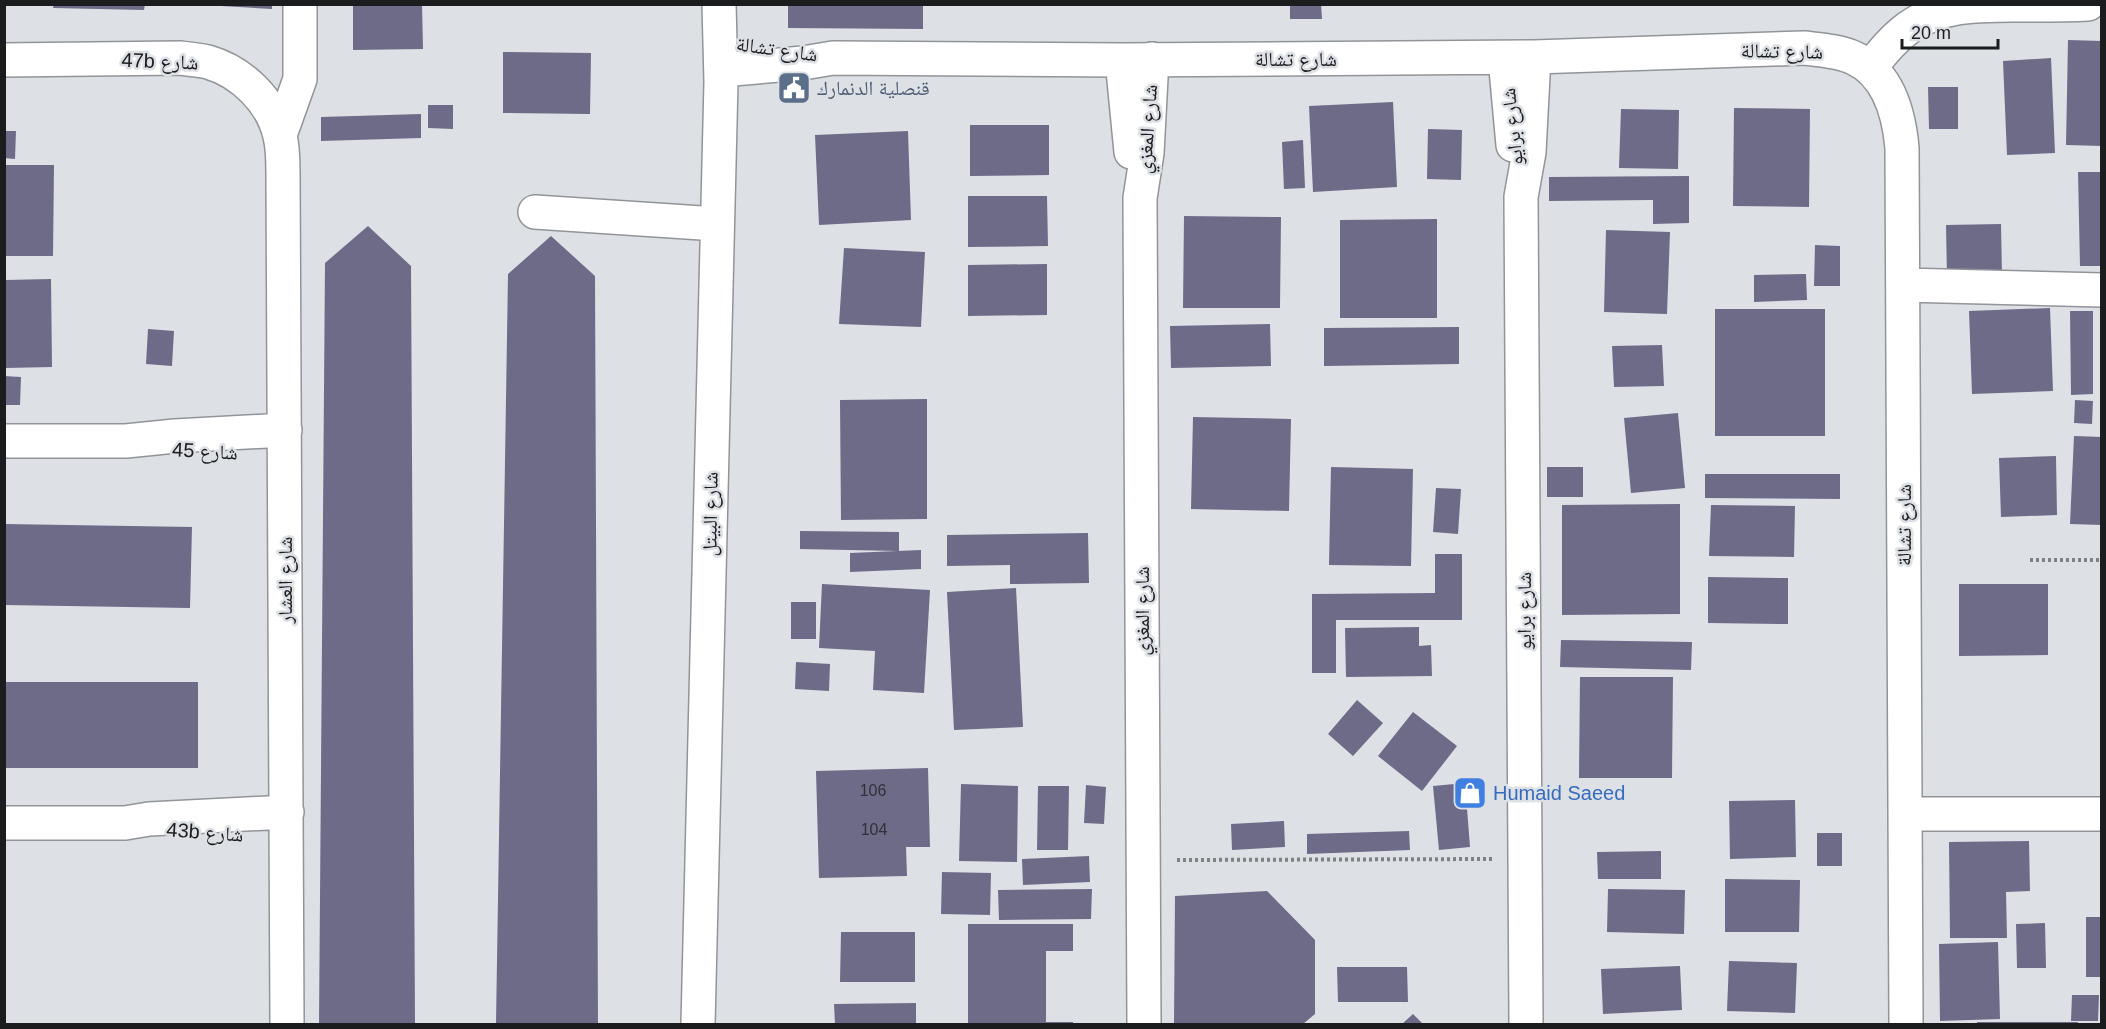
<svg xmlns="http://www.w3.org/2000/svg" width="2106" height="1029" font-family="Helvetica,'Noto Naskh Arabic',sans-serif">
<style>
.building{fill:#6d6b88}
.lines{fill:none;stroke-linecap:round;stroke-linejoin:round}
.minor-casing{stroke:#919499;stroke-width:36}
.path{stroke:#7f8184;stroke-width:4;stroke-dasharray:3 3;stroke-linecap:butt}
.minor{stroke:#fff;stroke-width:33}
.labels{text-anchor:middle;stroke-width:5;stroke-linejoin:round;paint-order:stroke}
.number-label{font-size:16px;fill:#303038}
.street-label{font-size:20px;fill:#1b1c1e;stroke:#dde0e5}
.service-label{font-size:20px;fill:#4e5e75;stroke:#dde0e5;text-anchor:start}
.shop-label{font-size:20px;fill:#366cbe;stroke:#dde0e5;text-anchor:start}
</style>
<rect width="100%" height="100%" fill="#dde0e5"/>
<!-- building -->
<path class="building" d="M54,4H145L144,10L53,8Z
M221,4H272V9L221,6Z
M353,4H422L423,49L353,50Z
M788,4H923V29L788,28Z
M1290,4H1321L1322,19H1290Z
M2068,40L2102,41V146L2066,145Z
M503,52L591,53L590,114L503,113Z
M2051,58L2055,153L2007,155L2003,61Z
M1928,87H1958V129H1929Z
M1393,102L1397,187L1313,192L1309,106Z
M428,105H453V129L428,128Z
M1734,108L1810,109L1809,207L1733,206Z
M1621,109L1679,110L1678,169L1619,168Z
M421,114V138L321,141V117Z
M970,125H1049V175L970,176Z
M1428,129L1462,130L1461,180L1427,179Z
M4,131H16L15,159L4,158Z
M908,131L911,220L819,225L815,135Z
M1303,140L1305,188L1284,189L1282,142Z
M4,165H54L53,256H4Z
M2078,172H2102V266H2080Z
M1689,176V223L1653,224V200L1549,201V177Z
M968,196H1047L1048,246L968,247Z
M1184,216L1281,217L1280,308H1183Z
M1437,219V318H1340V220Z
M2001,224L2002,277L1947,278L1946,225Z
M368,226L411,266L415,1024H319L325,263Z
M1606,230L1670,232L1667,314L1604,312Z
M551,236L595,276L598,1024H496L508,274Z
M1815,245L1840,246V286H1814Z
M844,248L925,252L921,327L839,324Z
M1047,264V315L968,316V265Z
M1806,274L1807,300L1754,302V275Z
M51,279L52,367L6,368L5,280Z
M2050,308L2053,391L1972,394L1969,311Z
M1715,309H1825V436H1715Z
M2070,311H2093V394L2071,395Z
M1270,324L1271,366L1171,368L1170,326Z
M1459,327V364L1324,366V328Z
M148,329L174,331L172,366L146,364Z
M1662,345L1664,386L1614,387L1612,346Z
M4,376L21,377L20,405H4Z
M927,399V519L841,520L840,400Z
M2075,400L2093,401L2092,424L2074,423Z
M1678,413L1685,488L1631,493L1624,418Z
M1193,417L1291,419L1289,511L1191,509Z
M2074,436L2102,437V525L2070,524Z
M2056,456L2057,515L2001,517L1999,458Z
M1331,467L1413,469L1411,566L1329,565Z
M1547,467H1583V497H1547Z
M1705,474H1840V499L1705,498Z
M1436,488L1461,489L1458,534L1433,532Z
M1680,504V614L1562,615V505Z
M1711,505L1795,506L1794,557L1709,556Z
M5,524L192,527L190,608L5,605Z
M800,531L899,532V551L800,549Z
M1088,533L1089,583L1010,584V565L947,566V535Z
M921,550V569L850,572V553Z
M1435,554H1462V620H1336V673H1312V594L1435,593Z
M1708,577L1788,578V624L1708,623Z
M822,584L930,590L924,693L873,690L875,651L819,648Z
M1959,584H2048V655L1959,656Z
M1016,588L1023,727L954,730L947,592Z
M791,602H816V639H791Z
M1419,627V646L1431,645L1432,676L1346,677L1345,628Z
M1561,640L1692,642L1691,670L1560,667Z
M796,662L830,664L829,691L795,689Z
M1580,677H1673L1672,778H1579Z
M4,682H198V768H4Z
M1357,700L1383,723L1353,756L1328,734Z
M1413,712L1457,746L1422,791L1378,756Z
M928,768L930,847H906L907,876L819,878L816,771Z
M1465,783L1470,847L1439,850L1433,786Z
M961,784L1018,786L1017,862L959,861Z
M1086,785L1106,787L1104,824L1084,823Z
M1038,786H1069L1068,850H1037Z
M1795,800L1796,857L1730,859L1729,801Z
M1284,821L1285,847L1232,850L1231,824Z
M1409,831L1410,850L1307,854V834Z
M1817,833H1842V866H1817Z
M2029,841L2030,891L2006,892L2007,938H1950L1949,842Z
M1661,851V879H1598L1597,852Z
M1089,856L1090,882L1023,885L1022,859Z
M942,872L991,873L990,915L941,914Z
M1725,879L1800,880L1799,932H1725Z
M1092,889L1091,919L999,920L998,890Z
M1608,889L1685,890L1684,934L1607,932Z
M1267,891L1315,940V1014L1303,1024H1174L1175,896Z
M2086,917H2102V977H2086Z
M2045,923L2046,968H2017L2016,924Z
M968,924H1073V951H1046V1022H1073V1024H968Z
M841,932H915V982H840Z
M1998,942L2000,1019L1940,1021L1939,944Z
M1729,961L1797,963L1795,1013L1727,1011Z
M1680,966L1682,1010L1603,1014L1601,969Z
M1337,967H1407L1408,1002H1338Z
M2072,995H2099L2098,1021H2071Z
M916,1003V1024H835L834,1004Z
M1413,1014L1423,1024H1402Z
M1977,1022H2078V1024H1977Z"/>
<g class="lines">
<defs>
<path id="minor" d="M1505,58L1513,145
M4,60L180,58C189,59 199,60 208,62C242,72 272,101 280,136C283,148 283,161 283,173L287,1024
M1122,60L1131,152
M1870,68C1882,53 1893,39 1908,28C1941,4 1979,5 2019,5C2042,5 2065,5 2088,4
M721,70L803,63L833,58L1122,60L1534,57L1804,48C1821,50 1839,51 1854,58C1889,74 1899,114 1902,148L1906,1024
M280,135L300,79V4
M535,212L717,224
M1903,285L2102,290
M4,441H126L175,436L285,430
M1905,814H2102
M4,823H125L149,819L287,812
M698,1024L721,82L719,4
M1144,1024L1140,198L1147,153L1152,59
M1526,1024L1521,197L1529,152L1534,57"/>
</defs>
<!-- minor casing -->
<use href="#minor" class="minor-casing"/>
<!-- path -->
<path class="path" d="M2030,560H2102
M1177,860L1493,859"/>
<!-- minor -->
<use href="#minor" class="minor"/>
</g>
<!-- icons -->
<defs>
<symbol id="civic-square" viewBox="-11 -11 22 22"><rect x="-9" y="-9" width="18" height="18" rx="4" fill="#5c6f8a" stroke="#dde0e5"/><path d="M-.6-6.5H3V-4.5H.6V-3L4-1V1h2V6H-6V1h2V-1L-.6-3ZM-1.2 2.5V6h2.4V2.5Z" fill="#fff"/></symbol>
<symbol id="shop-square" viewBox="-11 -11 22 22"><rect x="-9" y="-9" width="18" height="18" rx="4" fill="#3f7fe0" stroke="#dde0e5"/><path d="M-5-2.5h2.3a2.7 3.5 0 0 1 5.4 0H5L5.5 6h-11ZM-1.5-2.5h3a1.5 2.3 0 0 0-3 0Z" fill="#fff"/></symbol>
</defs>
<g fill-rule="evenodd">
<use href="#civic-square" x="775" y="69" width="38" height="38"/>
<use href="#shop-square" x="1451" y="774" width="38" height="38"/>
</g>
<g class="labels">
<!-- number labels -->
<g class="number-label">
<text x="873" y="796">106</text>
<text x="874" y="835">104</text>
</g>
<!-- street labels -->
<g class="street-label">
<text transform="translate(777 49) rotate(8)" y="7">شارع تشالة</text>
<text transform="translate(1782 51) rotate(1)" y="7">شارع تشالة</text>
<text x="1296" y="66">شارع تشالة</text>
<text transform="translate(160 61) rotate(2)" y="7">47b شارع</text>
<text transform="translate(1512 127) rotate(-96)" y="7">شارع برايو</text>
<text transform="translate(1147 129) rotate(-86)" y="7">شارع المغزي</text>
<text transform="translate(205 451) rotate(3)" y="7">شارع 45</text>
<text transform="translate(710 514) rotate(-89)" y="7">شارع البيتل</text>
<text transform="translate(1904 525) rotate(-90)" y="7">شارع تشالة</text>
<text transform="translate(285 580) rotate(-90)" y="7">شارع العشار</text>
<text transform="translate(1142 611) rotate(-90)" y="7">شارع المغزي</text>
<text transform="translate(1524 611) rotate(-90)" y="7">شارع برايو</text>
<text transform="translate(205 832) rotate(4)" y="7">43b شارع</text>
</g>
<!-- service labels -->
<g class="service-label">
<text x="817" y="95">قنصلية الدنمارك</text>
</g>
<!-- shop labels -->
<g class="shop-label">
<text x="1493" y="800">Humaid Saeed</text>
</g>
</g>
<!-- border -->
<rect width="2106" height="1029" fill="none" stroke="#1b1c1e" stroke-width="12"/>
<!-- scale -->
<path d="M1902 39v9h96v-9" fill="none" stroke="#1b1c1e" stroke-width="3"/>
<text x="1911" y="39" font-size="18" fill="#1b1c1e" stroke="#dde0e5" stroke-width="4.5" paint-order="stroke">20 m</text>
</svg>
